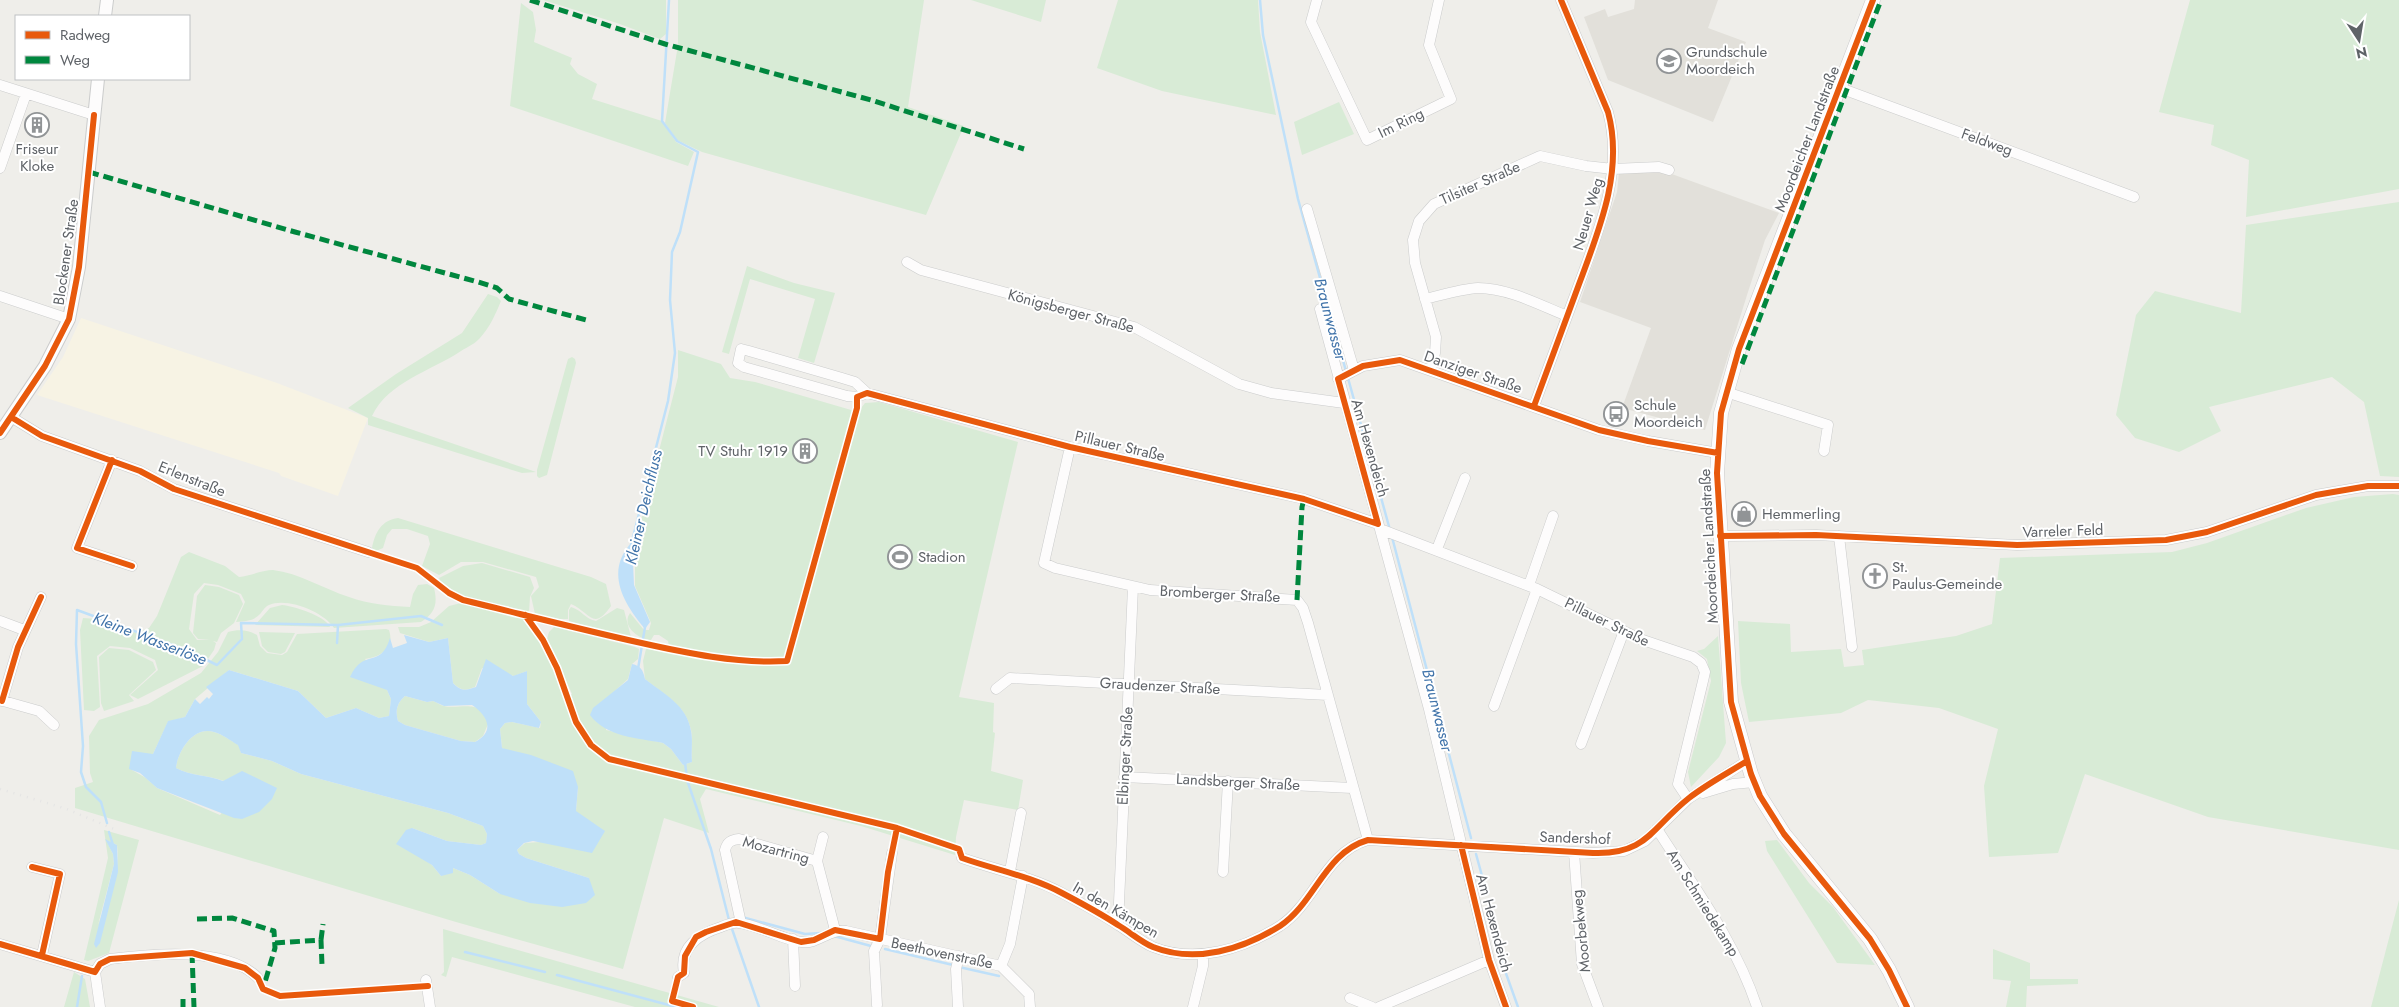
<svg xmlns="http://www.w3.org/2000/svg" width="2399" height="1007" font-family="Jost,sans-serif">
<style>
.commercial{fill:#f7f3e4}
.education{fill:#e2e0da}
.green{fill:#d8ebd6;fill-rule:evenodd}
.water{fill:#bfe0f9;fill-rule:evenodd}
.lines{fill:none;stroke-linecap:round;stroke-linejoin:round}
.stream{stroke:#bfe0f9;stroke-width:2.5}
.minor-casing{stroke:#cbcccc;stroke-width:11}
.tertiary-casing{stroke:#cbcccc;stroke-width:14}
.secondary-casing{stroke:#cacacb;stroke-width:15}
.minor{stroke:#fdfcfc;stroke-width:10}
.tertiary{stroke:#fdfcfc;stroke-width:12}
.secondary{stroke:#fdfcfc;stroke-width:14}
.rail{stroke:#e4e4e4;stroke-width:2.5;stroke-dasharray:1 6;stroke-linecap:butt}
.quiet{stroke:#00873e;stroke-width:5;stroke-dasharray:10 5;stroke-linecap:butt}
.cycleway-casing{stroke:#fff;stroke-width:9}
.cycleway{stroke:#e8590c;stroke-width:6}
.labels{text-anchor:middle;stroke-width:4;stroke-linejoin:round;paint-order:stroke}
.poi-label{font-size:15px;fill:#5f6368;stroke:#fff;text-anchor:start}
.street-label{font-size:15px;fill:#5f6368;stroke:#fff}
.water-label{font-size:16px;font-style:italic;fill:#4174aa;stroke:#fff}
</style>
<rect width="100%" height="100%" fill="#efeeea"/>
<!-- commercial -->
<path class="commercial" d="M81,318L277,383L368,418L338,496L281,476L279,473L37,395L63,357Z"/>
<!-- education -->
<path class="education" d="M1635,0H1718L1708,28L1746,42L1713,122L1608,80L1584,17L1605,9L1608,17L1634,9Z
M1658,169L1779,213L1765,240L1747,295L1705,430L1622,408L1651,328L1580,302L1617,192L1619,172Z"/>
<!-- green -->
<path class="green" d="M543,0H666V34L660,39L617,23Z
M678,0H924L908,107L964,126L926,215L702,152L677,140L665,123L678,45Z
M971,0H1046L1041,22Z
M1118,0H1258L1260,32L1276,115L1162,91L1097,68Z
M2190,0H2399V189L2246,217L2249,160L2211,145L2214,125L2159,112Z
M521,3L533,12L536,30L534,42L572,58L570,64L578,74L597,84L592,99L662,121L676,142L694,152L688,166L510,106Z
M1339,102L1354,134L1302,155L1294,122Z
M2399,202V477L2380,476L2364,402L2332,377L2209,407L2221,431L2179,452L2135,438L2116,415L2136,315L2155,291L2241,313L2246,225Z
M747,266L794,283L835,293L814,363L798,358L815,299L750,279L729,354L722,352Z
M488,294L497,297L501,301C495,315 490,327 480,338C475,344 467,347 461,351C431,371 388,382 372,416L536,472L522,473L368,425V418L348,408L396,374L462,333Z
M678,350L721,364L730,378L755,382L858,412L865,403L879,402L1018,442L959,697L994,703L993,732L995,733L991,771L1023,780L1018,810L964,800L956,837L955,855L861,826L706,789L700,799L709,833L664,818L623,969L456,922L75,808V788L93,782L90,773L89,736L99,720L148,704L201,673L218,652L228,632C239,629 248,630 257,635L260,646L267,653L282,655L287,652L297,634L386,629L389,630C395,648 381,657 365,659L387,690L391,699L389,716L379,718L356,708L326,718L298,691L229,670L195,699L185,717L168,722L153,754L132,770L146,778L157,788L220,815L251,777L242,772L224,781C208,775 190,776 176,768C178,751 193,726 214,732C222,734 231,741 239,745L241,753L272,761L301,774L448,813L483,826L487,834L486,843L481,845L447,841L412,828L418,855L432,865L441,876L453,868L470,875L500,894L589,878L526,858L519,854L517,850L525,843L540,842L576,811L578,787L502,748L500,729L505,723L512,722L540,728L541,722L527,704V671L514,676L482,668L475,687C464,691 462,691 453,683L448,638L429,642L400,633L398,627H419L431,622L449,606L461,603L524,617L541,641L566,698L572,694L547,639L549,632L554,627L635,647L639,649L638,659L632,664L628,679L605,700L606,730L663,743L671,749L683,765L692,762C691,752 693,740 691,730C686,705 663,694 645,679L643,661L648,641L669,646L668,641L659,635H654L651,640C638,639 621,626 630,613L644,630H649L651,623L635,586V544L678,377Z
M572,357L575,359L576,363L547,475L539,478L537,476V470L568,359Z
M2393,494L2399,495V850L2208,817L2085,774L2058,853L1989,857L1984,786L1998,729L1939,708L1868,700L1841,713L1749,722L1741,683L1738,621L1790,624L1791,652L1841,649L1844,667L1864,665L1862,650L1956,636L1992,624L2000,558L2172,552L2207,543L2306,508L2354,497Z
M398,518L591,577L606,584L611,606C593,632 590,612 571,604L568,610V619H557L535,614L531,596L539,587L536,577L483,562H461L439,575L422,566L430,544L428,536L407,529H392L387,535L383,548L376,551L372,548C375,532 382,520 398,518Z
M189,552L225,566L239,577C250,576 262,570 273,570C299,573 324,589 349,597C369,604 389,606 410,607L413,594L418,585L427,584L434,588C438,604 435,613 421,622L334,628C324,612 287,597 269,605C266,606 263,610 261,613C254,621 247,621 236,622L245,602L241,594L218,585L204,583L194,594L189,629L197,640H210L198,639L193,633L197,596L205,585L219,587L239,595L243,604L234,623L221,633L217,642L213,641L216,643L214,650L203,666L138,699L130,695L158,670L155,660L130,648L110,646L97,656L100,707L94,711L84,710L80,630L83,618L97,619L136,633L149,628L157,616L181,557Z
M482,563L530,577L534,588L530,597L529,612L463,596L441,583L439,578L463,566Z
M282,605C293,606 326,616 330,627L255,625L270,608Z
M571,607C582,610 585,619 596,621L617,608L624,610L631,637L573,623L569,622V610Z
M259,632L295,633L285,652L281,654L268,652L262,646Z
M1718,636L1726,743L1719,757L1691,787L1688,772L1711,681L1707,659L1697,651L1704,649Z
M109,648L129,650L153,662L156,670L129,695L134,701L104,711L101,703L99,657Z
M405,696L427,702L433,701C436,702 440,705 444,706C459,710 483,697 488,724L483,736L475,742L461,741L405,725L398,721C395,711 397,703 405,696Z
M104,830L139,840L109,953L88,961L84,960L108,858ZM106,840L117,845C121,874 108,898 98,925L114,864L113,854Z
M1777,840L1809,883L1833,907L1875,965L1837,963L1767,851L1765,841Z
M2399,900V1007H2371Z
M443,929L719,1007H635L452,957L446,977L441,975L444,972Z
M1993,949L2030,963V979H2078V984L2027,986L2026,1007H2006L2011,981L1993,979Z
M74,972L85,979L90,1007H64Z"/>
<!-- water -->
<path class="water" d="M632,542L634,585L650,622L645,629C624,604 604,572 632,542Z
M404,635L429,642L448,638L453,683C461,691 464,691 476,687L486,659L513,676L527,671V704L541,722L539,728L512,722L505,723L500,729L502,748L531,755L573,771L578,787L576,811L605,831L592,853L533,841L524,843L517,850L519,854L526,858L589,878L595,895L586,903L562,907L530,903L500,894L470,875L453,868V873L441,876L432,865L396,844L406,830L412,828L447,841L481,845L486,843L487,834L483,826L448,813L301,774L272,761L241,753L238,745C231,741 222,734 214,732C193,726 178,751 176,768C190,776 208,775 223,781L242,771L277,788L272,799L259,812L242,819L234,818L157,788L140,773L129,769L132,751L153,754L168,721L185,717L195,699L200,704L207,697L209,699L213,694L206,687L229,670L298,691L326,718L356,708L379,718L389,716L391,699L387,690L350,677C364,647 380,670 390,638L393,648L407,643ZM405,696L427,702L433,701L444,706L472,705C487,715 496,731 475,742L461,741L405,725L398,721C395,711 397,703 405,696Z
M632,664C641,666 643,670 645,679C664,694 687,705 691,731C693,740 691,752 692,762L683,765L671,749L663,743C638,738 606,737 590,715L593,708L628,680Z
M105,839L117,845L118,872L100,943L96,948L94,944L114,864L113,854Z"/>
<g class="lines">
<!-- stream -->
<path class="stream" d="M1260,0L1263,35L1298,199L1346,371
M1348,378L1390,530
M1392,537L1471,838
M631,545L668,401L675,353L670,300L672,252L680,232L698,152L677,141L662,121L669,0
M338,625L421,616L442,625
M638,669L645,627
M685,762L687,780L711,849L729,920
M107,823L101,802L86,787L81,772L83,746L76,644L77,610L186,650L217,665L242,639L241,623L338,625L337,643
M109,832L113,845
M1476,854L1487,894
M1488,901L1494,940L1518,1007
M742,917L805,934L821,933
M731,926L759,1007
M834,936L871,946
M885,949L953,965
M465,952L545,972
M959,967L999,976
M557,975L676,1007
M77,1007L82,976"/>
<defs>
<path id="minor" d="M1317,0L1311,22L1367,140L1451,99L1429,45L1439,0
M0,85L94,115
M1840,88L2134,197
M0,168L26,94
M1307,209L1354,370
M907,262L921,270L1134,327L1239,384L1271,393L1344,403
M0,296L69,319
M1425,299C1442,295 1461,289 1478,288C1508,288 1540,305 1567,316
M1320,309L1429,709L1489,960L1506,1007
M1431,370L1435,353L1436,337L1415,263L1413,240L1419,221L1434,204L1540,156L1586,166L1613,169L1659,167L1669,170
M1338,379L1363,366L1400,360L1599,430L1648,441L1718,453
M1726,392L1828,425L1824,451
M867,393L857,397L847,396L744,367L738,363L741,349L749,351L842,378L855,382L867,393L1070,447L1304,499L1378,524
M1534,406C1548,369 1561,332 1575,295C1596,237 1625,174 1608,112L1561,0
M11,417L42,436L140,471L174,489L368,552
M1070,447L1044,563L1055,568L1150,590L1297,600L1303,608L1308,623L1368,840
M112,460L77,548L132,566
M1380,529L1537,589L1640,639L1693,657L1701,663L1705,672L1703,681L1678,784L1688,799
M1720,536L1816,535L2017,545L2166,540L2207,532L2316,495L2368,486H2399
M1839,536L1852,647
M1437,549L1465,478
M1529,585L1553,516
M0,621L24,630
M996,689L1010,678L1328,695
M0,700L39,711L54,725
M2,701L18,647L41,597
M1494,706L1537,589
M1581,744L1624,631
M1124,777L1352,788
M1703,793L1733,784L1754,782
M1657,829C1694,887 1735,941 1757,1007
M1574,852L1582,964L1598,1007
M962,858C996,870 1030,876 1062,893C1081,903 1100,913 1118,925C1130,932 1141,942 1153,947C1196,964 1243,949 1280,926C1315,903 1325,852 1368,840L1593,853L1624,851L1645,841L1688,799L1747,761
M817,861L823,837
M32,867L60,874L42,955
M1010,871L1021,813
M1223,872L1228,781
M741,923L725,850C727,842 731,840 739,839L817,861L835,930
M1118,925L1133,587
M793,939L795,986
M0,944L95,972
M1001,966L1029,994L1030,1007
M95,972L100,964L110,959C151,954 227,946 258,978
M95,972L100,1007
M678,977L684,973C679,947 699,934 721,927C726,925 733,922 739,923C759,925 785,941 802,942C819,944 828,929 846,931L1001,966L1010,944L1023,876
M426,980L430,1007
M1350,998L1372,1007
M877,1005L874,951L880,939L892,853
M958,1007L956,969L959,956
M1193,1007L1203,966V954
M1379,1007L1489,960"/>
<path id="tertiary" d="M105,16L107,0
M0,433L45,366L69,319L79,267L98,79"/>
<path id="secondary" d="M1873,0L1739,349L1721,413L1717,473L1731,702L1751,774L1760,796L1784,834L1870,939L1889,970L1907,1007"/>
</defs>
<!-- minor casing -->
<use href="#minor" class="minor-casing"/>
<!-- tertiary casing -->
<use href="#tertiary" class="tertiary-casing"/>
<!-- secondary casing -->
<use href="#secondary" class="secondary-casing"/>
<!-- minor -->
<use href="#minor" class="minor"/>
<!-- tertiary -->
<use href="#tertiary" class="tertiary"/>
<!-- secondary -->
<use href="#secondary" class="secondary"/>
<!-- rail -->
<path class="rail" d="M0,789L64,808L114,829"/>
<!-- quiet -->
<path class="quiet" d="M530,0L665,44L871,100L1024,149
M89,172L295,232L478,282L497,288L509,299L590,321
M1742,364L1881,0
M1297,600L1302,507L1304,499
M197,919L232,918L274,931L275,948L263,989
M321,940L323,924
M275,943L321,940L322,965
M192,953L194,1007
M183,999V1007"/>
<defs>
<path id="cycleway" d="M1873,0L1739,349L1721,413L1717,473L1731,702L1751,774L1760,796L1784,834L1870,939L1889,970L1907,1007
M1534,406C1548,369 1561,332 1575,295C1596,237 1625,174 1608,112L1561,0
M11,417L42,436L140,471L174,489L417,568L449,593L463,600C521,614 579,629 637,642C686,653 737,664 787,661L857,408V397L867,393L1070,447L1304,499L1378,524
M0,433L45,366L69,319L79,267L94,115
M112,460L77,548L132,566
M1378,524L1338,379L1363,366L1400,360L1599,430L1648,441L1718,453
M1720,536L1816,535L2017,545L2166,540L2207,532L2316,495L2368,486H2399
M525,615L543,640L557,668L576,722L591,745L609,759L897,828L959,849L962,858C996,870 1030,876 1062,893C1081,903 1100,913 1118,925C1130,932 1141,942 1153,947C1196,964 1243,949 1280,926C1315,903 1325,852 1368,840L1593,853C1647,855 1651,828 1689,798C1707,784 1728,773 1747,761
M2,701L18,647L41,597
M1461,845L1489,960L1506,1007
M32,867L60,874L42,955
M0,944L95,972
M95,972L100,964L110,959L192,953L245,968L258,978L263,989L280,996L428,986
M693,1007L672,1001L678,977L684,973L685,956L696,937L706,932L736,922L801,942L814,940L835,930L880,939L888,872L897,828"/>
</defs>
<!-- cycleway casing -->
<use href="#cycleway" class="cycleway-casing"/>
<!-- cycleway -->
<use href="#cycleway" class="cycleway"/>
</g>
<!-- icons -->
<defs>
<symbol id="school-ring" viewBox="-11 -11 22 22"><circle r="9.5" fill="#fff" stroke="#919496" stroke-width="1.5"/><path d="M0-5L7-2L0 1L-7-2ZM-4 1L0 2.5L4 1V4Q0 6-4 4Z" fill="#919496"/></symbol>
<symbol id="building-ring" viewBox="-11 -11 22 22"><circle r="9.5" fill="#fff" stroke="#919496" stroke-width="1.5"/><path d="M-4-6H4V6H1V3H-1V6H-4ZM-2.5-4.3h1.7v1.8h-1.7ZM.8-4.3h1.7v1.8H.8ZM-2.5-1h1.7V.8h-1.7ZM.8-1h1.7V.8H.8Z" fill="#919496"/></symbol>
<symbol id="bus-ring" viewBox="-11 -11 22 22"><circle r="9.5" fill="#fff" stroke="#919496" stroke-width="1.5"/><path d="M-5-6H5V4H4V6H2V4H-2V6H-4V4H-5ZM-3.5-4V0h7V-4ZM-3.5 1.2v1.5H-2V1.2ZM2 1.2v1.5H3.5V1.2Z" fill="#919496"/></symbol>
<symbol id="shop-ring" viewBox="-11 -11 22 22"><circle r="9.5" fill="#fff" stroke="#919496" stroke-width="1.5"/><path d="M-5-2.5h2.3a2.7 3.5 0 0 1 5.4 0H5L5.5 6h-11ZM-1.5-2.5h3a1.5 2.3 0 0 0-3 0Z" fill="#919496"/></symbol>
<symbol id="stadium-ring" viewBox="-11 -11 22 22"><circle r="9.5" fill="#fff" stroke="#919496" stroke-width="1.5"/><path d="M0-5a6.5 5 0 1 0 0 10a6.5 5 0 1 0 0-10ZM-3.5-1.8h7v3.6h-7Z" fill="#919496"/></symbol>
<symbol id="church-ring" viewBox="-11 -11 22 22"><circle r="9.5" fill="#fff" stroke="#919496" stroke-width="1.5"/><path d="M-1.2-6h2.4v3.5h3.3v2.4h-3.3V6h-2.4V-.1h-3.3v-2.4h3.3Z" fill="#919496"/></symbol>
</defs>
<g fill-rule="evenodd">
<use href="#school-ring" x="1655" y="47" width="28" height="28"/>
<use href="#building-ring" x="23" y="111" width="28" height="28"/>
<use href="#bus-ring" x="1602" y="400" width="28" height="28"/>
<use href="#building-ring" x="791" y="437" width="28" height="28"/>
<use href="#shop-ring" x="1730" y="500" width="28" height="28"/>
<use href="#stadium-ring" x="886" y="543" width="28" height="28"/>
<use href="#church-ring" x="1861" y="562" width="28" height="28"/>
</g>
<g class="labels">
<!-- poi labels -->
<g class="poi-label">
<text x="1686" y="57">Grundschule<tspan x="1686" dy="17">Moordeich</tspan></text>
<text x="37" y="154" text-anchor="middle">Friseur<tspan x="37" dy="17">Kloke</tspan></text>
<text x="1634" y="410">Schule<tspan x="1634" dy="17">Moordeich</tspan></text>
<text x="788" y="456" text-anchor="end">TV Stuhr 1919</text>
<text x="1762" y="519">Hemmerling</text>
<text x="918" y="562">Stadion</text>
<text x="1892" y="572">St.<tspan x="1892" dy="17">Paulus-Gemeinde</tspan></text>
</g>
<!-- street labels -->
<g class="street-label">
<text transform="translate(1401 123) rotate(-26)" y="5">Im Ring</text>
<text transform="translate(1807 139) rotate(-69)" y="5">Moordeicher Landstraße</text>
<text transform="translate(1987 142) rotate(20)" y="5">Feldweg</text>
<text transform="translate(1480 183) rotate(-24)" y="5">Tilsiter Straße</text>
<text transform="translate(1588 214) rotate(-74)" y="5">Neuer Weg</text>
<text transform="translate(66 252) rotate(-82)" y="5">Blockener Straße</text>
<text transform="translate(1071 311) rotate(15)" y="5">Königsberger Straße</text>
<text transform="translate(1473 372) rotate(19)" y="5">Danziger Straße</text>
<text transform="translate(1120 446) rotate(13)" y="5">Pillauer Straße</text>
<text transform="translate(1370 448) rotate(74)" y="5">Am Hexendeich</text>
<text transform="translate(192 479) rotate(22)" y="5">Erlenstraße</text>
<text transform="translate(2063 531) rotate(-2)" y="5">Varreler Feld</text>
<text transform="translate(1709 546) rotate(-93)" y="5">Moordeicher Landstraße</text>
<text transform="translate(1220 594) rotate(3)" y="5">Bromberger Straße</text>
<text transform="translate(1607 622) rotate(26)" y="5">Pillauer Straße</text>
<text transform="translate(1160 686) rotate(3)" y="5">Graudenzer Straße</text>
<text transform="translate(1125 756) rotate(-87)" y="5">Elbinger Straße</text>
<text transform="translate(1238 782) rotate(3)" y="5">Landsberger Straße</text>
<text transform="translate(1575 838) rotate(2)" y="5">Sandershof</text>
<text transform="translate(776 850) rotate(15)" y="5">Mozartring</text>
<text transform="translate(1703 903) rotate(58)" y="5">Am Schmiedekamp</text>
<text transform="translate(1116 910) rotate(30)" y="5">In den Kämpen</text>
<text transform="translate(1494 923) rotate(75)" y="5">Am Hexendeich</text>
<text transform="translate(1581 931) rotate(-96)" y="5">Moorbekweg</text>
<text transform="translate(942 953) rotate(12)" y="5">Beethovenstraße</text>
</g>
<!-- water labels -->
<g class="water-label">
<text transform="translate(1331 319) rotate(75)" y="6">Braunwasser</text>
<text transform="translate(643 507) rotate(-77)" y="6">Kleiner Deichfluss</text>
<text transform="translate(150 638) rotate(21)" y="6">Kleine Wasserlöse</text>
<text transform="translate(1438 710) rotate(76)" y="6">Braunwasser</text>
</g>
</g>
<!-- legend -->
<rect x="15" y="15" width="175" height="65" fill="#ffffff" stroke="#bfc1c3"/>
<rect x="25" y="31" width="25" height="8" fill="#e8590c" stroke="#bfc1c3"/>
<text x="60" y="40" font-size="15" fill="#5f6368">Radweg</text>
<rect x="25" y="56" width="25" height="8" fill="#00873e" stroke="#bfc1c3"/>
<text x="60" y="65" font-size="15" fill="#5f6368">Weg</text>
<!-- north arrow -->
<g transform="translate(2359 40) rotate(168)" stroke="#ffffff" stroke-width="4" paint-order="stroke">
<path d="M0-4L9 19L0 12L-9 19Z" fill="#5f6368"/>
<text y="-8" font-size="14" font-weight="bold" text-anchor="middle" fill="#5f6368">N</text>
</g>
</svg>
